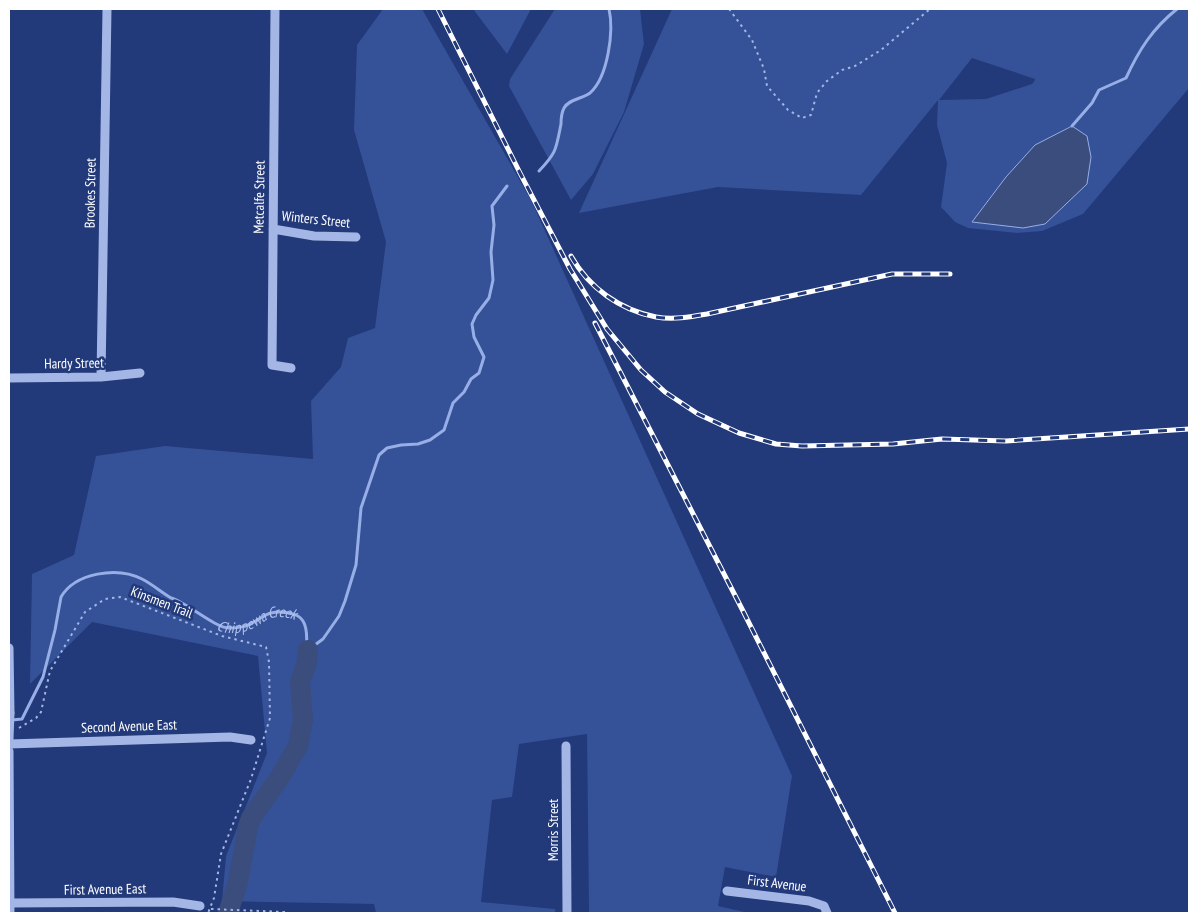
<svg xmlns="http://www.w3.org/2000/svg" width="1198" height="922" font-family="'PT Sans Narrow',sans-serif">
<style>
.green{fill:#355198;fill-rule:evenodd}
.water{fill:#3b4d7d;stroke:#97afe6}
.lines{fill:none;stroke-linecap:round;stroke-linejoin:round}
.stream{stroke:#97afe6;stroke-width:3}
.river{stroke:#3b4d7d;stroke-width:20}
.path{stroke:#a4b6e5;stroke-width:2;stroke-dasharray:2.5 4;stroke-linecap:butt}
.minor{stroke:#a4b6e5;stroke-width:9}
.rail-casing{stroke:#fff;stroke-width:5}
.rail{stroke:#22397a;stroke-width:3;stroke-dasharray:9;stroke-linecap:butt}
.minor-bridge{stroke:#a4b6e5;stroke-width:9}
.labels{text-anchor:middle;stroke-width:5;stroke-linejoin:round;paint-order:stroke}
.street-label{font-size:14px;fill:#fff;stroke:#22397a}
.water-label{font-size:15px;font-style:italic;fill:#afc1ed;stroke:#22397a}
</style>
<rect width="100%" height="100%" fill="#22397a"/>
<!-- green -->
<path class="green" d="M383,9H422L531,200L792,776L776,877L725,867L718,906L749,913H589L587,734L519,744L512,797L492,800L481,902L555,909V913H376L374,904L222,901L226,856L267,753L258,656L92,622L30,684L32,574L74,555L96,456L165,446L313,459L311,401L341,367L348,338L375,328L386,242L354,130L357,45Z
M473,9H531L507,54Z
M555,9H640L644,44L624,112L593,174L571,200L509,86L510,79Z
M672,9H1189V88L1083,214L1042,231L1017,233L968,228L955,222L941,207L947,163L937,125L938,100L861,195L718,187L579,213ZM972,58L1035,79V80L1032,84L986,99L939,100ZM1071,126L1087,136L1091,157L1057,211L1045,224L972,222L1006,177L1035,145Z"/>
<!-- water -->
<path class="water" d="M1072,126L1087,136L1091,157L1087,184L1045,224L1023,228L972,222L1006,177L1035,145Z"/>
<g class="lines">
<!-- stream -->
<g class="stream">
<path d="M1072,126L1092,103L1099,90L1126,78C1139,50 1152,29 1177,9"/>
<path d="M539,171C557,152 556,149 561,124C561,119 562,112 564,108C569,99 582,99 590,93C608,77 614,31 609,9"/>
<path id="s1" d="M12,720L22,719L43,677L55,630L61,597C75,573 117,566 142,579C152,584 161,592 171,598C186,602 215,628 229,628C235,628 242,628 248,625C256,622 263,615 271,613C280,611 298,612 303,621C309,631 305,640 308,650L323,639L339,616L345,601L356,565L361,508L379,455L387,448L401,445L418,444L430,440L444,430L453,403L464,392L471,379L479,373L484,357L474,337L472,324L476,315L489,298L493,280L491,252L494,225L492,206L507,186"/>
</g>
<!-- river -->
<path class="river" d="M228,913L238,882L248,826L251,818L280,777L298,746L303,720L300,682L306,666L308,650"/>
<!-- path -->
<path class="path" d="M729,9L752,40L764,69L767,86L788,110L802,118L811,115L817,93L827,81L842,70L855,66L881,50L930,9
M19,728L36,718L41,712L50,671L85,612L105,599L120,597L222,636L266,647L269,662L270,718L251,779L221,854L214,898L208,913
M211,909L285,912L288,913"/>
<!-- minor -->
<path class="minor" d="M275,9L272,365L291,368
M273,229L314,236L356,237
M101,377L107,9
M9,378L101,377L140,373
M9,648L10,713
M9,744L230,737L251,740
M566,746L567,913
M9,751L10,913
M727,891L809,901L824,906L827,913
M9,903L173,902L200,906"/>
<defs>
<path id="rail" d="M438,9L520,173L570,269L607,329L641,370L665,392L698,414L739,433L776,444L802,446L893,444L942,439L1006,441L1189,429
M571,256C589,288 620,310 656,317C673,320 690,317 707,314L892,274H950
M595,323L742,609L895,913"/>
</defs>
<!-- rail casing -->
<use href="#rail" class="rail-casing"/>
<!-- rail -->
<use href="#rail" class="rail"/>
<!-- minor-bridge -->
<path class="minor-bridge" d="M9,739L10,713"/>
</g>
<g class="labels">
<!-- street labels -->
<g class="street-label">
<text transform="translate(90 193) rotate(-89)" y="5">Brookes Street</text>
<text transform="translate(259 197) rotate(-89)" y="5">Metcalfe Street</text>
<text transform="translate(316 219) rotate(6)" y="5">Winters Street</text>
<text transform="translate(74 363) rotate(-1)" y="5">Hardy Street</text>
<text transform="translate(162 602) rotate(21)" y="5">Kinsmen Trail</text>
<text transform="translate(129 726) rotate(-2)" y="5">Second Avenue East</text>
<text transform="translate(553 830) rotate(-90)" y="5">Morris Street</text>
<text transform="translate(777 883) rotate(7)" y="5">First Avenue</text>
<text transform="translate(105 889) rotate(-1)" y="5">First Avenue East</text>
</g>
<!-- water labels -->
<g class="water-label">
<text dy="5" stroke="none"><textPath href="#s1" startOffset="359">Chippewa Creek</textPath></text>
</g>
</g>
<!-- border -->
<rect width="1198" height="922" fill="none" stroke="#ffffff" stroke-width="20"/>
</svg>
